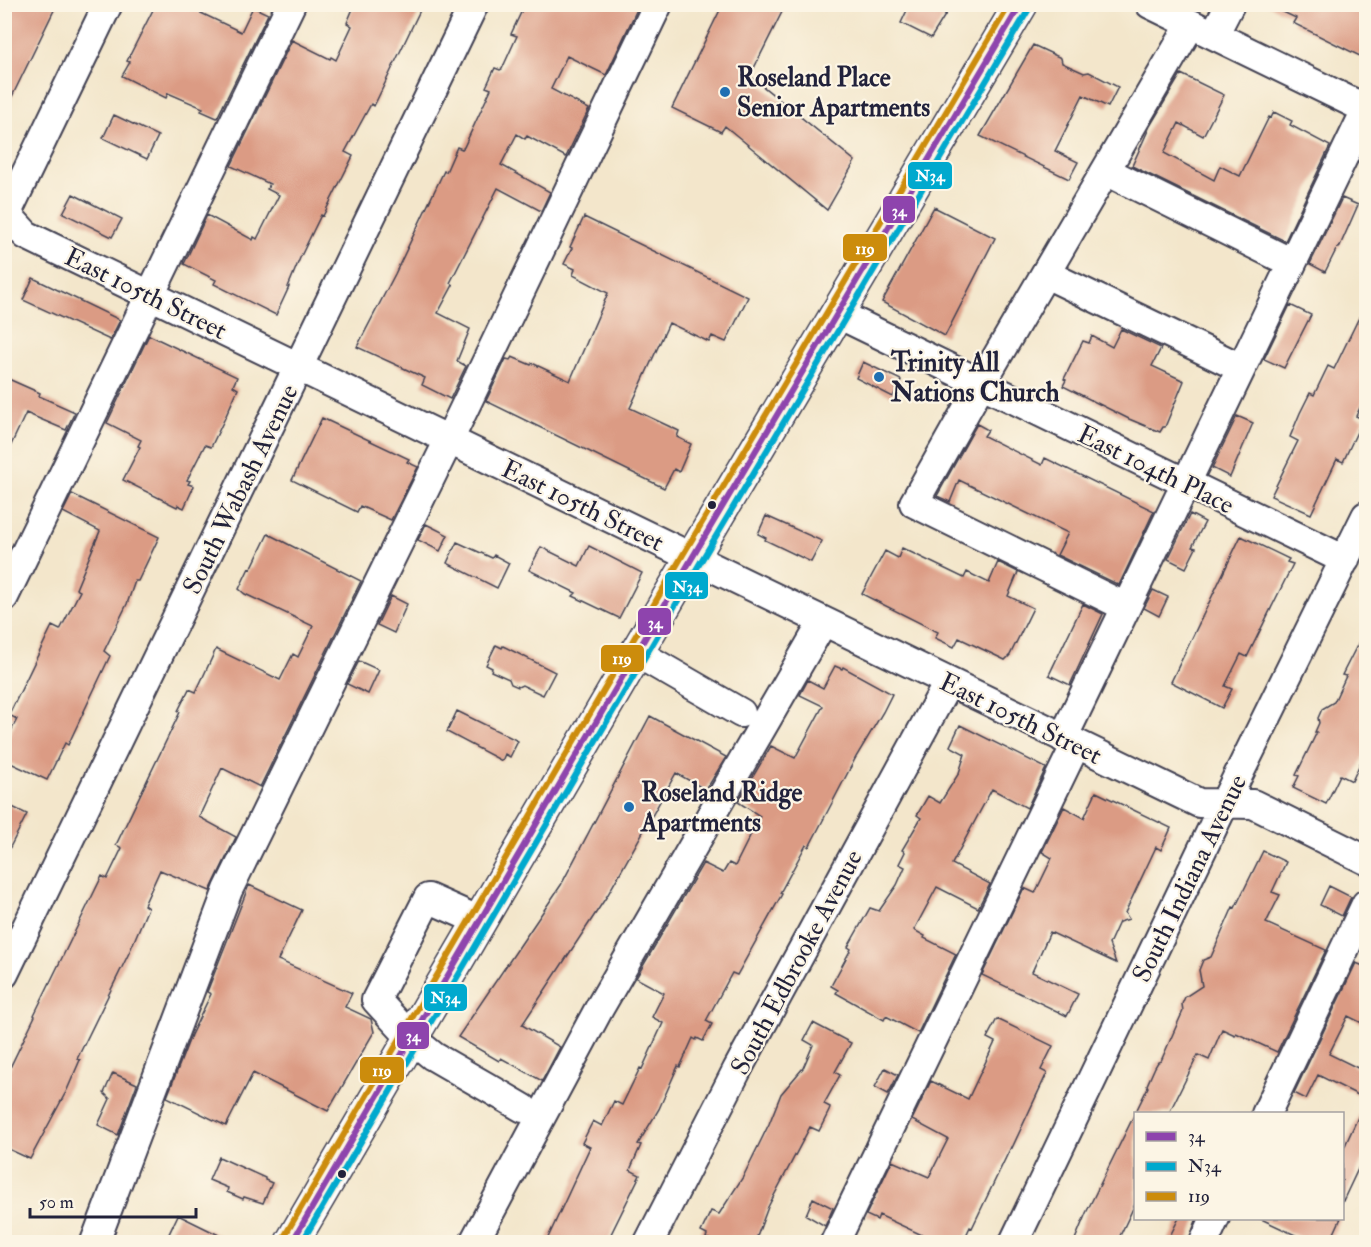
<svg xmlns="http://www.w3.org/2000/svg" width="1371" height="1247" font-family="'IM FELL Double Pica',serif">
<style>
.building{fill:#db9b84}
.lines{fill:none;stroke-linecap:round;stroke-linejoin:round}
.minor-casing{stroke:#413f51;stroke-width:32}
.major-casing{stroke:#413f51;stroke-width:36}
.minor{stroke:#fff;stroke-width:28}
.major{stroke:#fff;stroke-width:33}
.bus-1-casing{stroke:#fcf5e5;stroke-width:10}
.bus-2-casing{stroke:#fcf5e5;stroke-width:10}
.bus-3-casing{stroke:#fcf5e5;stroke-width:10}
.bus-1{stroke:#8e44ad;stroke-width:6}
.bus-2{stroke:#00a9ce;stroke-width:6}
.bus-3{stroke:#cc8c0c;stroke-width:6}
.poi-dot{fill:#1f6fb2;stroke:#fcf5e5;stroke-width:2}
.bus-dot{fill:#22223b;stroke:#fcf5e5;stroke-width:2}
.labels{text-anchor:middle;stroke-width:4.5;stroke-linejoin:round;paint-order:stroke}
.poi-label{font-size:26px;font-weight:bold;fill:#22223b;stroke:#fcf5e5;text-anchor:start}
.street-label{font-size:26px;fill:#22223b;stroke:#fcf5e5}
.line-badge{stroke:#fcf5e5;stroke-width:2}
.badge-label{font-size:16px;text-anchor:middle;font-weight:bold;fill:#fff}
</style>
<rect width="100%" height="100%" fill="#fcf5e5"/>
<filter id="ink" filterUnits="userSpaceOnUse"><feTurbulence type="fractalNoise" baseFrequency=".0167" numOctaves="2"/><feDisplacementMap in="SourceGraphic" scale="12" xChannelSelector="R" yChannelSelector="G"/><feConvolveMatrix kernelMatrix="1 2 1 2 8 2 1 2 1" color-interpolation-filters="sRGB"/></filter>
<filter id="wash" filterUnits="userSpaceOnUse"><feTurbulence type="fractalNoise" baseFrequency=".008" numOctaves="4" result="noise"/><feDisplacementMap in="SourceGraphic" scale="24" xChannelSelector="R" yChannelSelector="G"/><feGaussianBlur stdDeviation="1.35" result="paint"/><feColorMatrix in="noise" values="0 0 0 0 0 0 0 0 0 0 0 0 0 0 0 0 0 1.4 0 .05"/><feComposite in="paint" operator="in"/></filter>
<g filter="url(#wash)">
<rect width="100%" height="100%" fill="#f3e6cb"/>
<g id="blocks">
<!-- building -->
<path class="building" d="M4,4H57L4,113Z
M156,4H182L241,32L253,7L268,14L217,118L201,111L203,108L168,93L166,98L122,76L130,62L127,61Z
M355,4H423L374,106L371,104L345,152L353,156L323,216L321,215L300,258L288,287H289L276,315L214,284L216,280L184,264L207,215L253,240L254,237L257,239L279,195L267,189L270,184L231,166L292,40L330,59L331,57L336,60L352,26L347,23Z
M525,4H632L638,7L606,75L567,56L551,89L589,109L566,157L527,136L525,139L517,134L501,165L550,192L541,211L498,188L450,283L453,285L438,313L470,329L457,361L466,366L450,399L422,385L425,378L357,347L395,274L444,171L446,172L457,147L462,149L464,147L491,89L486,87L495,68L500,70L502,69L517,36L511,34Z
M723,4H786L750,76L855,161L827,210L725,126L721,132L672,108Z
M910,4H952L931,38L901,23Z
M1266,4H1366V59L1293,23L1296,18Z
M1033,45L1061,58L1062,63L1084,73L1089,72L1118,87L1108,107L1083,95L1055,151L1078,162L1069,179L980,136Z
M1181,74L1224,95L1203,136L1179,123L1164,153L1214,180L1220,166L1240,176L1269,117L1271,118L1274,112L1292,121L1290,125L1330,146L1285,241L1132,166L1150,126Z
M114,115L158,136L147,159L103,138Z
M73,194L122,219L112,237L63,213Z
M1342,198L1358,205L1339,248H1337L1325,272L1310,264Z
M934,207L995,238L945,336L882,302Z
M584,217L748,297L726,342L712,336L709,342L669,323L630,408L679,431L677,437L691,444L679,472L674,469L664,488L486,401L506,359L510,360L512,357L531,365L532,363L570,381L608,293L573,275L575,269L564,264L572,248L570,247Z
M33,278L120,320L110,340L23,300Z
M1366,303V395L1356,416L1363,419L1343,462L1337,459L1311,514L1271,496L1298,441L1290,437L1300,413L1310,393L1314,395L1328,366L1334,369Z
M1290,305L1311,315L1284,368L1264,359Z
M1121,329L1161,348L1152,366L1184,381L1165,427H1163L1160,432L1129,419L1063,386L1066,380L1064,379L1083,341L1089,343L1092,336L1112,347Z
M149,335L237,377L233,386L238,389L224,420L211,447L205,445L187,480L190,481L188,484L194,486L184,508L178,505L177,507L123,480L140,447L138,446L141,440L107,423Z
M863,362L901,380L893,397L856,378Z
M4,377L40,393L39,396L75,412L66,430L26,413L4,460Z
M1237,416L1253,423L1230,477L1212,468Z
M322,418L409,459L407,462L418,467L391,520L360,506L357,512L292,480Z
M977,424L988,430L984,436L1042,465L1045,458L1154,511L1119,585L1057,555L1068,533L959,480L950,502L937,496Z
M72,494L159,537L138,581H135L127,604L104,651L110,656L68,745L65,743L47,780L4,760V745L17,719L9,715L52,626L60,630L80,591L76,589L100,531L63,512Z
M1190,514L1205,522L1192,547L1196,548L1186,568L1168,559Z
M766,516L822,541L811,562L765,540L766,538L758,534Z
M426,524L448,535L440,551L418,540Z
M268,534L361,581L260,787L222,768L199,817L236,837L210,891L160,870L144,905L148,908L129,953L77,1059L80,1060L67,1090L30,1159L4,1147V1089L9,1080L5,1078L35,1016L34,1015L102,876L107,879L122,848L116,845L180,712L178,711L189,689L196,692L216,649L280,680L293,654L298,657L313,626L245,594L239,589L249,568L251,569Z
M1241,536L1289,559L1287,562L1293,564L1247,657L1241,654L1225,686L1232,689L1222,708L1171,682Z
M457,542L492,558L494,555L509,563L497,588L447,563Z
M589,546L642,573L619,618L573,596L576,593L529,570L541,547L579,566Z
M902,548L964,578L967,572L989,583L998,562L1018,572L1008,596L1033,608L1010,655L1005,660L959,638L954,647L935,638L938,632L862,594L885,551L898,558Z
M1153,590L1168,597L1159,616L1144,608Z
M391,596L407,604L394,633L377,625Z
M1083,604L1103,614L1070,685L1049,675Z
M1366,628V751L1352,781L1340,775L1326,804L1293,788L1299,776L1296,775L1317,732H1315L1319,723L1318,718L1322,709L1334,702L1346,676L1342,675Z
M496,645L502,648L503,646L555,672L543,695L522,685L518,687L511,684L509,679L491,671L492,668L486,665Z
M359,661L379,670L368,694L347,684Z
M835,666L842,669L843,667L892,694L883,712L856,757L809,847L806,845L780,893L782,894L737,975L732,973L707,1019L706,1021L712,1024L703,1041L697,1038L696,1040L693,1038L680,1067L678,1066L659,1109L638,1144L641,1145L630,1170L640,1175L607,1242H546L590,1147L582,1143L593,1121L602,1126L614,1101L622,1105L640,1068L642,1069L663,1023L652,1017L664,993L636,978L703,863L723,873L729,863L735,866L760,816L738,802L771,746L795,758L823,706L800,695L808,680L823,688Z
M457,711L518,741L510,757L505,754L502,761L447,732Z
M650,716L726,757L706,790L676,773L607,896L522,1025L560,1047L542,1081L501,1058L499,1061L458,1037L561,885Z
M960,725L1046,768L1027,808L992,789L952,864L990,884L978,908L937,887L914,930L925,936L924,938L956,954L918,1033L886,1016L884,1020L836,993L838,990L831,986L851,949L848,947L870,908L879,911L897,885L905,867L899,864L905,852L902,850L921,818L917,815L928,796L940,803L959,773L965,754L950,746Z
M1096,792L1171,828L1161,850L1156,847L1125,913L1129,919L1119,922L1109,944L1116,963L1050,932L1032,972L1078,994L1067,1016L982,975L1024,888L1035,893L1052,858L1042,852L1064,807L1084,818Z
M4,803L27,814L4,859Z
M1263,851L1286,862L1272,892L1280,895L1266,923L1326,950L1277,1052L1236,1033L1235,1035L1222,1029L1209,1060L1198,1055L1169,1113H1136V1202L1117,1242H1074L1086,1213L1148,1087L1147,1085L1155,1067L1158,1062L1161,1061L1183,1011L1182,1004L1185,997L1202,986L1199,970L1203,960L1211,957L1233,907L1235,908Z
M249,885L302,910L278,960L352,993L345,1007L371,1019L374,1032L328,1111L253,1073L226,1126L167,1097L191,1035L211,994L207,992Z
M1329,886L1351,897L1342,916L1320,905Z
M1356,963L1366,967V1025L1348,1016L1329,1054L1366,1072V1099L1318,1075L1306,1099L1294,1093Z
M997,1019L1053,1046L1041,1070L1047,1073L1012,1148L1011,1147L972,1228L970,1227L963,1242H937L879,1215L877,1220L866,1215L892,1161L929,1177L948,1139L912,1120L931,1081L968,1099L995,1042L987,1038Z
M813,1023L851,1043L835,1072L840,1075L824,1104L830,1107L829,1111L819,1131L810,1127L768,1207L755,1242H716L706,1238L707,1235L701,1232L711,1211L719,1214L743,1177L769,1124L781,1094L803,1068L813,1045L804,1040Z
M885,1068L898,1075L888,1094L875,1087Z
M113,1073L137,1084L118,1135L98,1125L110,1099L104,1093Z
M1366,1100V1152L1342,1203V1152Z
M219,1157L265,1178V1180L272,1183L263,1203L244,1197L243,1199L227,1192L228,1188L209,1180Z
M813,1198L833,1208L825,1226L806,1215Z
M178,1215L233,1242H180L168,1236Z
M1179,1218H1197L1188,1242H1167Z
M1259,1218H1341L1330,1242H1310Z"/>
</g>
</g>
<g filter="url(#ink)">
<use href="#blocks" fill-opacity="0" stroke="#413f51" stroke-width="1.5"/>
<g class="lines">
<defs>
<path id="minor" d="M1150,4L1366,109
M1214,35L1230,4
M1106,171L1292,263
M4,211L26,235L1199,803L1253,804L1366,860
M4,219L108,4
M1046,274L1241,368
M838,314L1345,560
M4,597L291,4
M1126,607L914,503L981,384L1191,24
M637,653L741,713
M1063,738L1366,110
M480,921L428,898L376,1000L412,1039L433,1056L523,1108
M4,974L474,4
M1266,1114L1366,904
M95,1242L228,890L449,440L658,4
M474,1242L600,1007L823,622
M649,1242L737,1070L948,683
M835,1242L1076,744
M1014,1242L1224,804L1366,516
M1204,1242L1215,1218"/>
<path id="major" d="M292,1242L692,558L1021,4"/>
</defs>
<!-- minor casing -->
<use href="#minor" class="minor-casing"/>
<!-- major casing -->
<use href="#major" class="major-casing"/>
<!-- minor -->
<use href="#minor" class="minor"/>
<!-- major -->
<use href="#major" class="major"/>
<defs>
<path id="bus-1" d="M292,1242L692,558L1021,4"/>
<path id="bus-2" d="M302,1242L700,563L1029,9"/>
<path id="bus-3" d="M284,1237L684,553L1010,4"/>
</defs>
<!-- bus-1 casing -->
<use href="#bus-1" class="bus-1-casing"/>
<!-- bus-2 casing -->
<use href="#bus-2" class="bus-2-casing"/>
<!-- bus-3 casing -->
<use href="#bus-3" class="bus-3-casing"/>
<!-- bus-1 -->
<use href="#bus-1" class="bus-1"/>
<!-- bus-2 -->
<use href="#bus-2" class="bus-2"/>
<!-- bus-3 -->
<use href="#bus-3" class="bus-3"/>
</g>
</g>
<!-- markers -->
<g class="poi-dot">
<circle cx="725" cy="92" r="6"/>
<circle cx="879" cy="377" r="6"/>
<circle cx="629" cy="807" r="6"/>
</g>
<g class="bus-dot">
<circle cx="712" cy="505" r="5"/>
<circle cx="342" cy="1174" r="5"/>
</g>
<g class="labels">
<!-- poi labels -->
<g class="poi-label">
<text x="737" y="86">Roseland Place<tspan x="737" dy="30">Senior Apartments</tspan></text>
<text x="891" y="371">Trinity All<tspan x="891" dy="30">Nations Church</tspan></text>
<text x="641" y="801">Roseland Ridge<tspan x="641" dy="30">Apartments</tspan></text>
</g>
<!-- street labels -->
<g class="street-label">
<text transform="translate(146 293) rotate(26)" y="9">East 105th Street</text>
<text transform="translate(1156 469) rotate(26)" y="9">East 104th Place</text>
<text transform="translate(240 489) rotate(-64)" y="9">South Wabash Avenue</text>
<text transform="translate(583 505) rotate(26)" y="9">East 105th Street</text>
<text transform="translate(1021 718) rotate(26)" y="9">East 105th Street</text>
<text transform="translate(1189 878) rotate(-64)" y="9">South Indiana Avenue</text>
<text transform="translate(796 962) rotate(-62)" y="9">South Edbrooke Avenue</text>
</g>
</g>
<g class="line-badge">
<rect x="907" y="161" width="46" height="29" rx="6" fill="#00a9ce"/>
<rect x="882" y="195" width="34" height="29" rx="6" fill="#8e44ad"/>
<rect x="842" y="233" width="46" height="29" rx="6" fill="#cc8c0c"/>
<rect x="664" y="571" width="45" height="29" rx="6" fill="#00a9ce"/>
<rect x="637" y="607" width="35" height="29" rx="6" fill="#8e44ad"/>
<rect x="600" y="644" width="45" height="29" rx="6" fill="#cc8c0c"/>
<rect x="423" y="983" width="45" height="29" rx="6" fill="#00a9ce"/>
<rect x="396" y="1021" width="34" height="29" rx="6" fill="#8e44ad"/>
<rect x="359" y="1056" width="46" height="28" rx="6" fill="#cc8c0c"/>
</g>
<g class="badge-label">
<text x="930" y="181">N34</text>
<text x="899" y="216">34</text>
<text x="865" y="254">119</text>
<text x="687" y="592">N34</text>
<text x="655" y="628">34</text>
<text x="622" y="664">119</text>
<text x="445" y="1003">N34</text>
<text x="413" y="1041">34</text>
<text x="382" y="1076">119</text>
</g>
<!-- margin -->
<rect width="1371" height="1247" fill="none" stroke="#fcf5e5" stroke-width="24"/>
<!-- legend -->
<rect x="1134" y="1112" width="210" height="108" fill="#fcf5e5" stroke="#a5a1a1" stroke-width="1.5"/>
<rect x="1146" y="1132" width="30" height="9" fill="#8e44ad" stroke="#a5a1a1" stroke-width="1.5"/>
<text x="1188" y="1142" font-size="18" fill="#22223b">34</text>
<rect x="1146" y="1162" width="30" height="9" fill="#00a9ce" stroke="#a5a1a1" stroke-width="1.5"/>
<text x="1188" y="1172" font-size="18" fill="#22223b">N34</text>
<rect x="1146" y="1192" width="30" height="9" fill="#cc8c0c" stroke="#a5a1a1" stroke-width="1.5"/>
<text x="1188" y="1202" font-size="18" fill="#22223b">119</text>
<!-- scale -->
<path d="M30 1208v9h166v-9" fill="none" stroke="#22223b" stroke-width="3"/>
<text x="39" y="1208" font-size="18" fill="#22223b" stroke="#fcf5e5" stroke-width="4.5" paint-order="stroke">50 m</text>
</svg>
